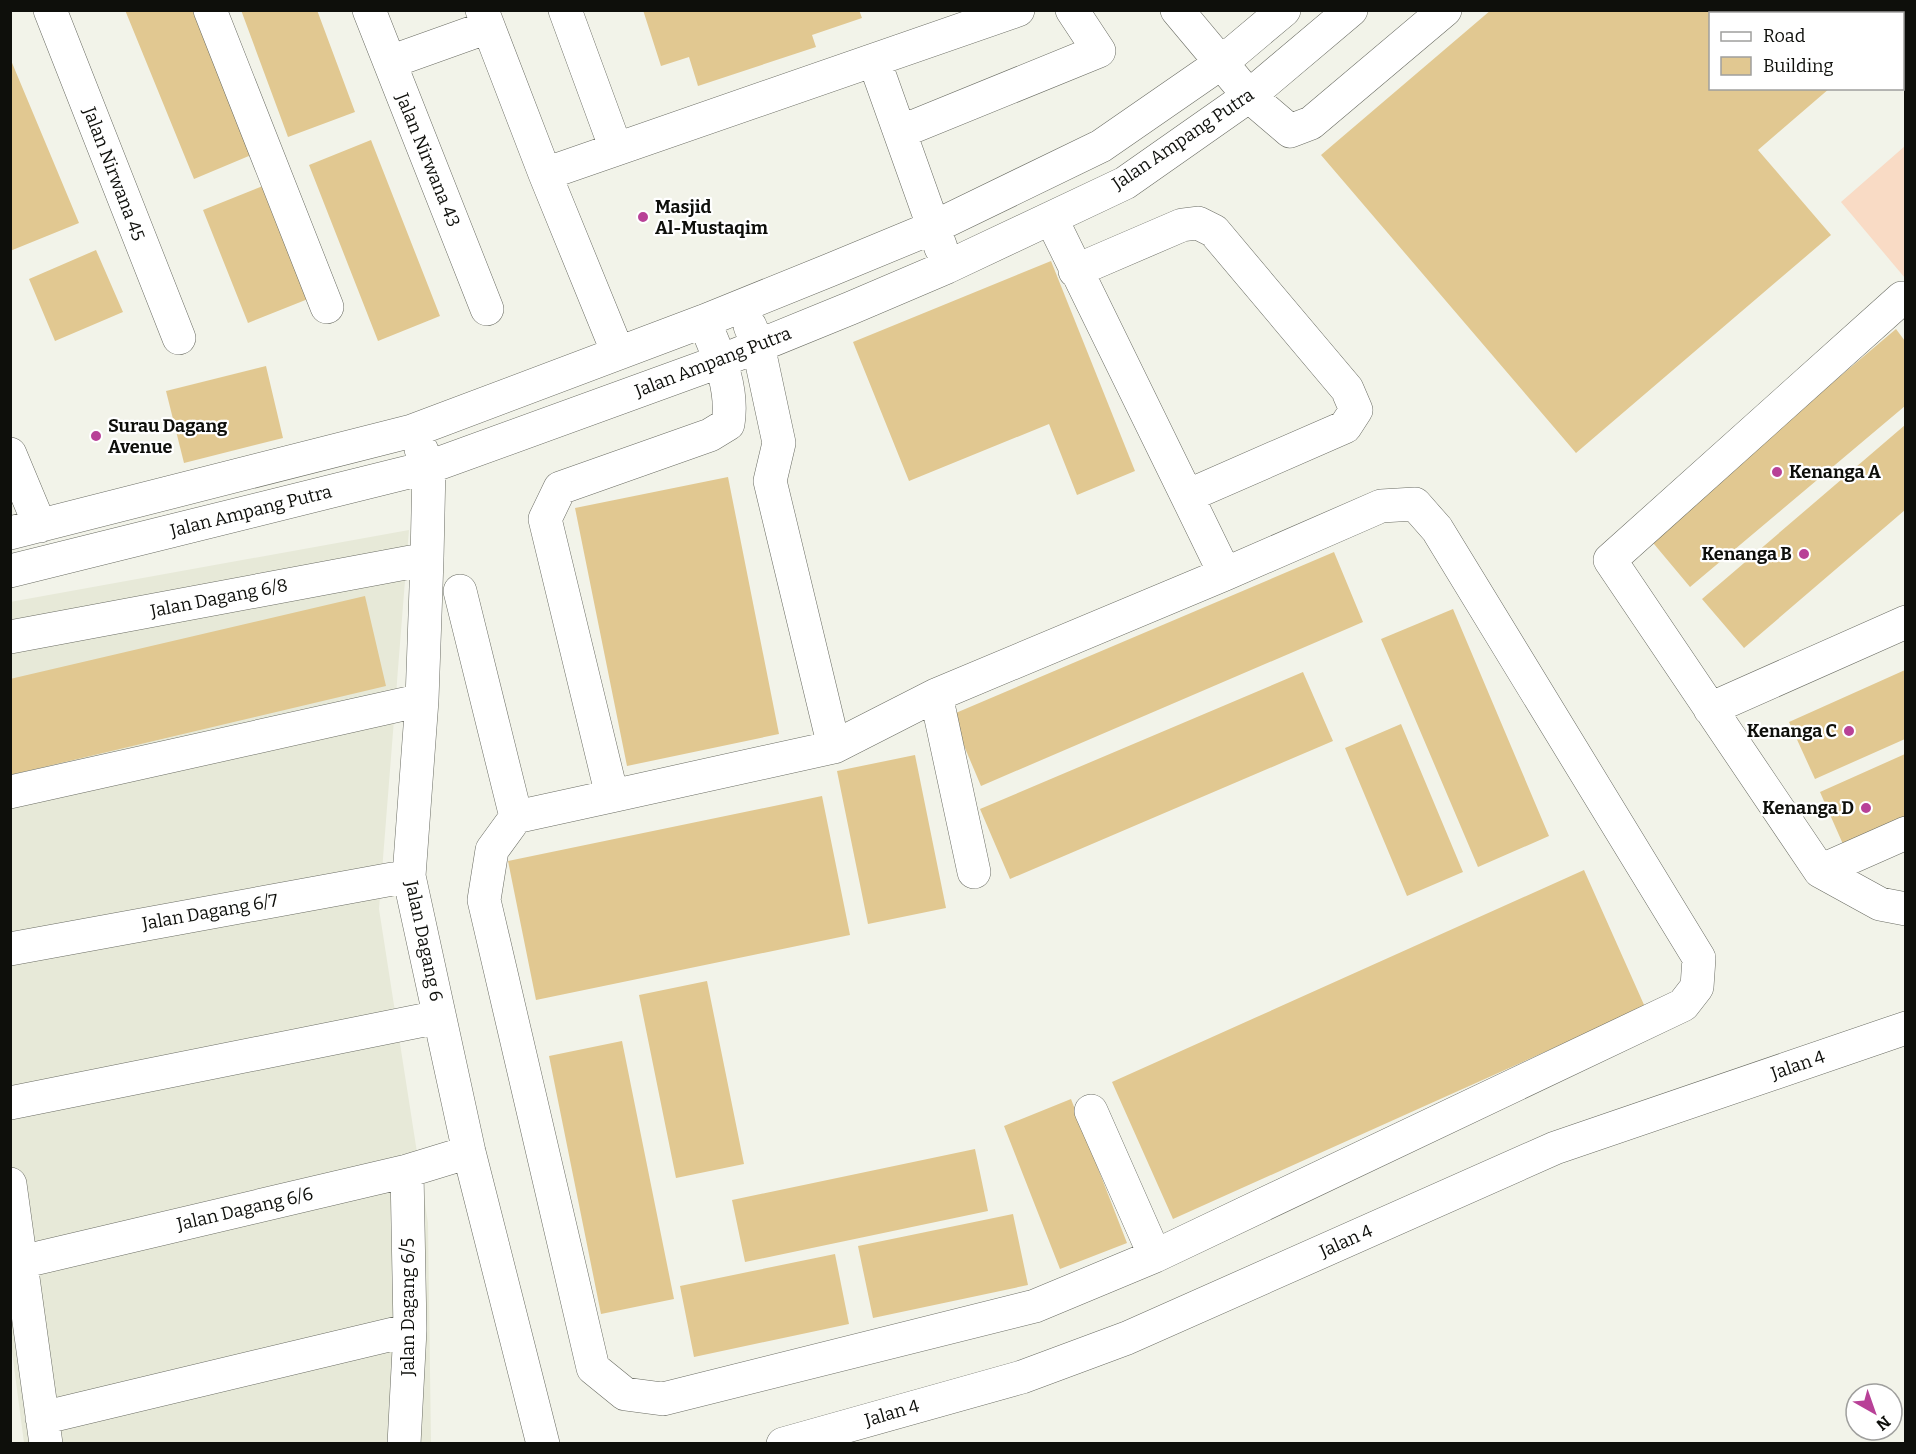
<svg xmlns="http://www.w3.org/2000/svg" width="1916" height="1454" font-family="Bitter,serif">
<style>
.built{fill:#e7e9d8}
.green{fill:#f9dbc5}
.building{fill:#e1c891}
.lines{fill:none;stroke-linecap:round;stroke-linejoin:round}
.minor-casing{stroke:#6a6c63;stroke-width:34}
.minor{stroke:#fff;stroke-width:33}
.poi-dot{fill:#b84197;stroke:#fff;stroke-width:2}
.labels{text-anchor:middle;stroke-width:4.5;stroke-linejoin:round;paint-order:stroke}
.street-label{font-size:18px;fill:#0e0f0b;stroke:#fff}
.poi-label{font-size:18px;font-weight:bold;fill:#0e0f0b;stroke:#fff;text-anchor:start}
</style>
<rect width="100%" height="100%" fill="#f2f3e9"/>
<!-- built -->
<path class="built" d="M409,530L379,909L428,1223L431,1443H24L10,1336V602Z"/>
<!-- green -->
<path class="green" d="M1905,146V278L1841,202Z"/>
<!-- building -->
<path class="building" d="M125,10H198L256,153L194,179Z
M241,10H317L355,112L288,137Z
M643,10H859L862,18L812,35L816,47L698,86L689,57L661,66Z
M1491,10H1905V24L1902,26V14H1710V88H1830L1758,150L1831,235L1576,453L1321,155Z
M10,58L79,223L10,251Z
M371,140L440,316L378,341L309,165Z
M268,184L313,297L248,323L203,210Z
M96,250L123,312L55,341L29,279Z
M1051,261L1135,471L1077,495L1049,424L909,481L853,342Z
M1896,329L1905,341V406L1690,587L1649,538Z
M266,366L283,438L184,463L166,391Z
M1905,425V510L1744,648L1702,599Z
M728,477L779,734L627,766L575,508Z
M1334,552L1363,622L981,786L951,715Z
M365,596L386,686L10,775V679Z
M1453,609L1549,836L1478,867L1381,639Z
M1905,670V739L1815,779L1789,722Z
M1303,672L1333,741L1010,879L980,809Z
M1401,724L1463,872L1407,896L1345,748Z
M1905,754V824L1846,851L1820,792Z
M915,755L946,908L868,924L837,771Z
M822,796L850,935L536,1000L508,861Z
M1584,870L1645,1007L1173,1219L1112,1082Z
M707,981L744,1164L676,1178L639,995Z
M622,1041L674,1299L601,1314L549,1056Z
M1071,1099L1127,1243L1060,1269L1004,1126Z
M975,1149L988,1211L745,1262L732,1200Z
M1013,1214L1028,1285L873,1318L858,1246Z
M835,1254L849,1324L694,1357L680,1286Z"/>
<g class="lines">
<defs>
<path id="minor" d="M50,10L179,338
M210,10L327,307
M369,10L487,309
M482,10L545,174L618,353
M565,10L616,149
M1177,10L1249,96L1290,131L1311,123L1445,10
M874,60L941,248
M390,62L488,27
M900,132L1099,51L1072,10
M545,174L1018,10
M1051,218L1187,496L1345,427L1356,410L1347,389L1214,231L1198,223L1182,225L1075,271
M1906,302L1902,298L1610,560L1820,871L1880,904L1906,909
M750,326L758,345L779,443L770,481L834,747
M421,449L429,467L427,559L422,700L409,876L469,1152L543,1444
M10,454L40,526
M1187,496L1225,574
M10,533L412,431L704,321L830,270L934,227L1101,146L1221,63L1284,10
M10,571L429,467L721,361L851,308L947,267L1125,183L1249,96L1351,10
M460,591L516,817
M10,637L427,559
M936,695L974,872
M1710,709L1906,622
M10,792L422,700
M612,796L834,747L936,695L1225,574L1381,506L1415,504L1437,529L1699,958L1697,987L1683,1005L1155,1256L1035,1306L663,1399L625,1394L593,1368L484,900L492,850L516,817L612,796L545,519L560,488L710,435L728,424C734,388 718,354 704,321
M1820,871L1906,833
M10,949L409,876
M10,1103L439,1017
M1091,1111L1155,1256
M10,1184L46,1444
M21,1262L407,1171L469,1152
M42,1418L410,1330
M404,1444L410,1330L407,1171
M783,1444L1022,1377L1127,1338L1555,1148L1906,1028"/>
</defs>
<!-- minor casing -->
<use href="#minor" class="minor-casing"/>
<!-- minor -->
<use href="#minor" class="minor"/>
</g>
<!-- markers -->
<g class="poi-dot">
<circle cx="643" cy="217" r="6"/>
<circle cx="96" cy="436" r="6"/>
<circle cx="1777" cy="472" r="6"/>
<circle cx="1804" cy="554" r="6"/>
<circle cx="1849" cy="731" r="6"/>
<circle cx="1866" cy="808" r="6"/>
</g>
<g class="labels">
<!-- street labels -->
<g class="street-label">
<text transform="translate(1183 139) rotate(-34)" y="6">Jalan Ampang Putra</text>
<text transform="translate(428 160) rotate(68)" y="6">Jalan Nirwana 43</text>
<text transform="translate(114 174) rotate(69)" y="6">Jalan Nirwana 45</text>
<text transform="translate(713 362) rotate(-21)" y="6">Jalan Ampang Putra</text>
<text transform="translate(251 511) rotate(-14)" y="6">Jalan Ampang Putra</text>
<text transform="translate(219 598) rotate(-11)" y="6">Jalan Dagang 6/8</text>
<text transform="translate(210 912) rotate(-10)" y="6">Jalan Dagang 6/7</text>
<text transform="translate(424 941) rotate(78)" y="6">Jalan Dagang 6</text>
<text transform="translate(1798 1065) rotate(-19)" y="6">Jalan 4</text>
<text transform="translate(245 1209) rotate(-13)" y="6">Jalan Dagang 6/6</text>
<text transform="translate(1346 1241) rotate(-24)" y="6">Jalan 4</text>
<text transform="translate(408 1307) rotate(-90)" y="6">Jalan Dagang 6/5</text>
<text transform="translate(892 1413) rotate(-16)" y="6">Jalan 4</text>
</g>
<!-- poi labels -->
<g class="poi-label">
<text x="655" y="213">Masjid<tspan x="655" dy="21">Al-Mustaqim</tspan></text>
<text x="108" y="432">Surau Dagang<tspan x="108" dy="21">Avenue</tspan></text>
<text x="1789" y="478">Kenanga A</text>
<text x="1792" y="560" text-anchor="end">Kenanga B</text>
<text x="1837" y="737" text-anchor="end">Kenanga C</text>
<text x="1854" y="814" text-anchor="end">Kenanga D</text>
</g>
</g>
<!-- border -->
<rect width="1916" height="1454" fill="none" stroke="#0e0f0b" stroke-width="24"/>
<!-- legend -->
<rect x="1709" y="12" width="195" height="78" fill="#ffffff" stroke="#9f9f9d" stroke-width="1.5"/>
<rect x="1721" y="32" width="30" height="9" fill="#ffffff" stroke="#9f9f9d" stroke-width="1.5"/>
<text x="1763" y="42" font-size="18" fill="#0e0f0b">Road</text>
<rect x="1721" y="57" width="30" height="18" fill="#e1c891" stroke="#9f9f9d" stroke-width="1.5"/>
<text x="1763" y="72" font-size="18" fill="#0e0f0b">Building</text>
<!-- north arrow -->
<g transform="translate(1874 1412) rotate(140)"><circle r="28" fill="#ffffff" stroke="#9f9f9d" stroke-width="1.5"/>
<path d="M0-4.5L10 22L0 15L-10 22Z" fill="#b84197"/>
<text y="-9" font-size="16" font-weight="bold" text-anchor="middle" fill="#0e0f0b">N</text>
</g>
</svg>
